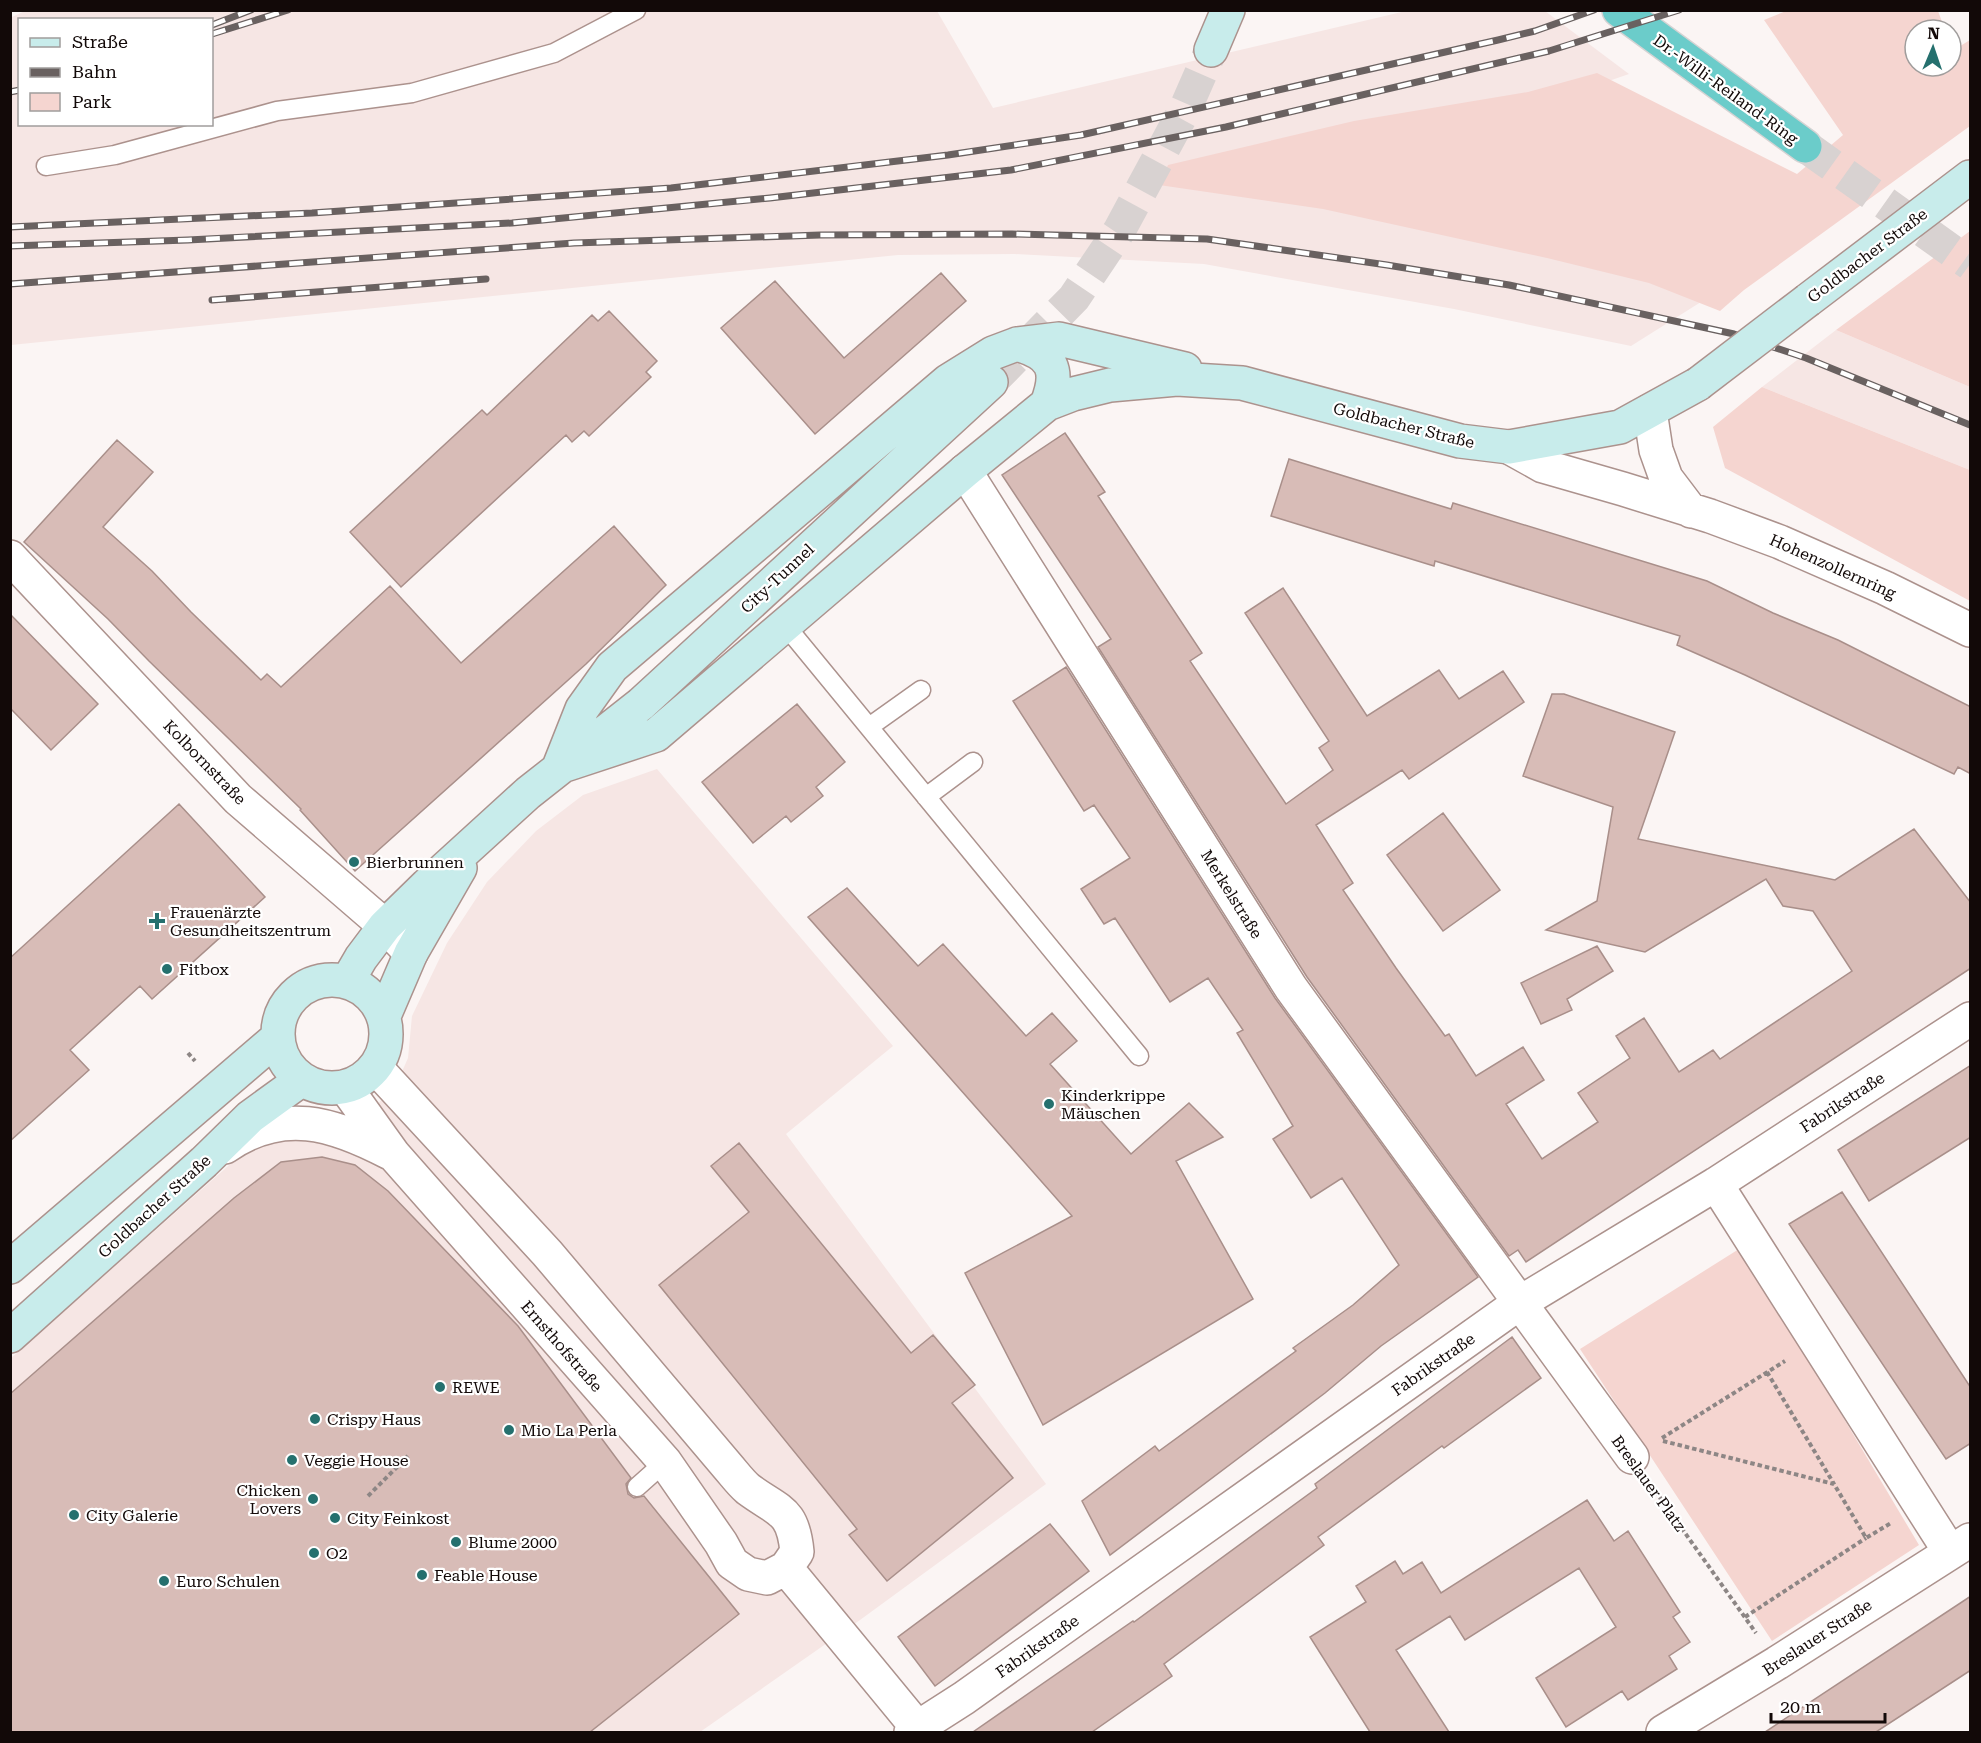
<svg xmlns="http://www.w3.org/2000/svg" width="1981" height="1743" font-family="'Roboto Serif',serif">
<style>
.built{fill:#f6e6e4;fill-rule:evenodd}
.green{fill:#f5d5d0}
.building{fill:#d8bcb7;stroke:#a98f8a;stroke-width:1.5}
.lines{fill:none;stroke-linecap:round;stroke-linejoin:round}
.secondary-tunnel{stroke:#d8d2d1;stroke-width:33;stroke-dasharray:33 16;stroke-linecap:butt}
.trunk-tunnel{stroke:#d8d2d1;stroke-width:33;stroke-dasharray:33 16;stroke-linecap:butt}
.service-casing{stroke:#ac928d;stroke-width:21}
.minor-casing{stroke:#ac928d;stroke-width:36}
.secondary-casing{stroke:#ac928d;stroke-width:36}
.trunk-casing{stroke:#d4d3d3;stroke-width:36}
.path{stroke:#8d8685;stroke-width:4;stroke-dasharray:4.5 3;stroke-linecap:butt}
.service{stroke:#fff;stroke-width:18}
.minor{stroke:#fff;stroke-width:33}
.secondary{stroke:#c8eceb;stroke-width:33}
.trunk{stroke:#6bccca;stroke-width:33}
.rail-casing{stroke:#696160;stroke-width:7}
.rail{stroke:#fff;stroke-width:4.5;stroke-dasharray:14;stroke-linecap:butt}
.secondary-bridge-casing{stroke:#ac928d;stroke-width:36;stroke-linecap:butt}
.secondary-bridge{stroke:#c8eceb;stroke-width:33}
.poi-dot{fill:#25706e;stroke:#fff;stroke-width:2}
.labels{text-anchor:middle;stroke-width:4.5;stroke-linejoin:round;paint-order:stroke}
.street-label{font-size:16px;fill:#120908;stroke:#fff}
.poi-label{font-size:16px;fill:#120908;stroke:#fff;text-anchor:start}
</style>
<rect width="100%" height="100%" fill="#fbf5f4"/>
<!-- built -->
<path class="built" d="M27,10L937,11L993,108L1406,11H1545L1629,74L1473,128L1131,175L1346,203L1720,290L1631,346L1454,309L1204,264L1014,254L898,255L11,345L10,18ZM20,20H212V124H20Z
M1836,330L1970,387V470L1762,387Z
M657,769L893,1046L786,1134L1046,1484L860,1620L700,1732H11L10,1359L236,1159L281,1115L336,1116L374,1108L397,1083L408,1058L412,1016L447,943L487,882L536,831L583,795Z"/>
<!-- green -->
<path class="green" d="M1786,11H1938L1945,30H1915V66H1951V48L1952,51L1970,40V126L1744,290L1720,311L1649,283L1547,258L1323,209L1159,185L1168,165L1354,121L1528,92L1597,73L1797,174L1843,135L1764,20Z
M1970,231V387L1836,330Z
M1762,387L1970,470V601L1725,468L1713,427Z
M1739,1249L1787,1323L1919,1545L1772,1641L1580,1349Z"/>
<!-- building -->
<path class="building" d="M941,273L966,301L815,434L721,328L775,281L844,358Z
M609,311L657,361L646,372L651,377L589,436L584,431L572,442L566,435L401,587L350,532L482,410L487,415L592,315L598,321Z
M1065,433L1105,492L1098,496L1202,653L1190,661L1286,804L1333,770L1319,748L1329,741L1245,613L1283,588L1367,716L1439,670L1459,699L1503,671L1524,702L1409,779L1402,770L1316,825L1353,883L1343,890L1396,968L1445,1036L1449,1034L1476,1076L1523,1047L1544,1080L1506,1104L1542,1159L1598,1122L1578,1093L1630,1058L1616,1036L1644,1018L1679,1072L1713,1050L1720,1059L1852,971L1813,911L1783,906L1766,879L1645,952L1546,930L1597,901L1613,807L1523,776L1552,694H1564L1675,732L1638,839L1835,880L1914,829L1971,903V968L1526,1262L1518,1250L1509,1256L1307,977L1098,647L1111,639L1002,475Z
M117,440L153,472L103,527L152,571L191,612L261,680L267,674L281,687L390,586L461,663L614,526L666,585L586,664L355,871L300,810L301,809L149,661L108,619L24,542Z
M1289,459L1451,509L1453,503L1707,581L1773,613L1838,640L1971,707V774L1958,767L1954,774L1745,675L1677,645L1680,636L1435,561L1434,566L1271,516Z
M10,614L98,704L51,750L10,708Z
M1066,667L1275,998L1478,1277L1381,1346L1325,1393L1110,1555L1082,1501L1155,1446L1159,1451L1296,1351L1293,1348L1353,1305L1399,1265L1342,1178L1311,1198L1273,1139L1293,1126L1237,1033L1243,1030L1208,978L1170,1002L1115,918L1104,924L1081,889L1130,858L1094,805L1084,811L1013,701Z
M797,704L845,762L816,787L823,796L791,822L786,816L753,843L702,782Z
M179,804L265,897L152,999L140,986L70,1050L89,1070L10,1141V958Z
M1443,813L1500,890L1443,931L1387,855Z
M847,888L918,966L943,944L1026,1036L1052,1013L1077,1041L1050,1064L1131,1154L1189,1103L1223,1137L1176,1161L1253,1299L1043,1425L965,1273L1072,1216L808,917Z
M1597,946L1613,971L1567,999L1572,1010L1541,1024L1521,983Z
M1971,1065V1137L1869,1201L1838,1150Z
M739,1143L911,1353L933,1335L975,1385L952,1403L1013,1478L887,1581L849,1535L857,1529L659,1285L749,1212L711,1166Z
M322,1157L355,1165L388,1191L518,1326L631,1478L626,1484L628,1494L634,1498L644,1496L739,1614L590,1732H10V1394L234,1198L281,1162Z
M1842,1192L1971,1388V1443L1946,1459L1789,1224Z
M1512,1337L1541,1378L1444,1448L1442,1446L1318,1537L1324,1545L1164,1664L1172,1676L1092,1732H973L1133,1621L1134,1622L1317,1488L1315,1484Z
M1587,1500L1614,1541L1628,1531L1680,1612L1673,1617L1690,1642L1669,1656L1677,1669L1628,1700L1622,1691L1566,1727L1536,1678L1616,1627L1579,1568L1465,1640L1450,1616L1396,1650L1449,1732H1370L1310,1637L1366,1602L1356,1586L1395,1561L1403,1574L1422,1562L1441,1593Z
M1050,1524L1089,1571L935,1686L898,1637Z
M1971,1596V1670L1876,1732H1765Z"/>
<g class="lines">
<!-- secondary-tunnel -->
<path class="secondary-tunnel" d="M991,382L1074,298L1119,231L1186,107L1211,50"/>
<!-- trunk-tunnel -->
<path class="trunk-tunnel" d="M1805,146L1970,264"/>
<defs>
<path id="service" d="M46,166L115,155L277,111L412,93L554,53L636,10
M785,625L1139,1056
M869,727L921,690
M926,797L973,762
M637,1487L665,1462"/>
<path id="minor" d="M1650,411L1656,450L1666,478L1691,511
M1509,447L1543,466L1623,489L1710,516L1780,542L1885,588L1970,630
M965,471L1291,988L1632,1457
M10,557L238,799L385,926L411,953
M346,1088L394,1155L665,1462L721,1543L732,1563L748,1574L767,1578L786,1568L797,1552C793,1509 779,1512 748,1489C741,1483 735,1475 729,1468L547,1253L376,1068
M225,1147C282,1107 333,1123 390,1153
M1716,1184L1950,1552
M786,1568L921,1732
M911,1732L964,1698L1518,1304L1716,1184L1970,1019
M1663,1732L1777,1663L1970,1540"/>
<path id="secondary" d="M1211,50L1228,10
M1808,300L1970,177
M1017,344C1053,355 1060,369 1047,404
M559,767L656,735L965,471L1047,404L1073,394L1110,385L1177,379L1242,383L1460,441L1509,447L1620,427L1698,384
M559,767L582,709L612,667L948,381L993,353L1017,344L1059,339L1185,369
M278 1034a54 54 0 1 1 108 0a54 54 0 1 1-108 0Z
M347,982L361,958L385,926L427,885L528,793L641,704L991,382
M384,1016L411,953L460,868
M10,1267L277,1038
M10,1336L204,1162L250,1117L301,1080"/>
<path id="trunk" d="M1619,10L1805,146"/>
</defs>
<!-- service casing -->
<use href="#service" class="service-casing"/>
<!-- minor casing -->
<use href="#minor" class="minor-casing"/>
<!-- secondary casing -->
<use href="#secondary" class="secondary-casing"/>
<!-- trunk casing -->
<use href="#trunk" class="trunk-casing"/>
<!-- path -->
<path class="path" d="M188,1053L195,1061
M1767,1372L1834,1484
M1662,1438L1785,1361
M1663,1441L1834,1484L1866,1538L1891,1523
M1651,1485L1756,1633
M368,1496L408,1456
M1745,1617L1866,1538"/>
<!-- service -->
<use href="#service" class="service"/>
<!-- minor -->
<use href="#minor" class="minor"/>
<!-- secondary -->
<use href="#secondary" class="secondary"/>
<!-- trunk -->
<use href="#trunk" class="trunk"/>
<defs>
<path id="rail" d="M212,25L251,10
M212,34L288,10
M10,92L20,90
M10,227L312,213L671,188L948,155L1081,135L1498,40L1535,31L1594,10
M10,246L188,240L512,223L770,198L1011,170L1226,127L1549,51L1679,10
M10,284L574,243L820,235L1012,234L1207,239L1387,265L1509,285L1734,334L1806,358L1970,425
M212,300L486,279"/>
</defs>
<!-- rail casing -->
<use href="#rail" class="rail-casing"/>
<!-- rail -->
<use href="#rail" class="rail"/>
<defs>
<path id="secondary-bridge" d="M1698,384L1808,300"/>
</defs>
<!-- secondary-bridge casing -->
<use href="#secondary-bridge" class="secondary-bridge-casing"/>
<!-- secondary-bridge -->
<use href="#secondary-bridge" class="secondary-bridge"/>
</g>
<!-- markers -->
<g class="poi-dot">
<circle cx="354" cy="862" r="6"/>
<path d="M154 912h6v6h6v6h-6v6h-6v-6h-6v-6h6z"/>
<circle cx="167" cy="969" r="6"/>
<circle cx="1049" cy="1104" r="6"/>
<circle cx="440" cy="1387" r="6"/>
<circle cx="315" cy="1419" r="6"/>
<circle cx="509" cy="1430" r="6"/>
<circle cx="292" cy="1460" r="6"/>
<circle cx="313" cy="1499" r="6"/>
<circle cx="74" cy="1515" r="6"/>
<circle cx="335" cy="1518" r="6"/>
<circle cx="456" cy="1542" r="6"/>
<circle cx="314" cy="1553" r="6"/>
<circle cx="422" cy="1575" r="6"/>
<circle cx="164" cy="1581" r="6"/>
</g>
<g class="labels">
<!-- street labels -->
<g class="street-label">
<text transform="translate(1726 89) rotate(36)" y="6">Dr.-Willi-Reiland-Ring</text>
<text transform="translate(1867 255) rotate(-37)" y="6">Goldbacher Straße</text>
<text transform="translate(1404 425) rotate(14)" y="6">Goldbacher Straße</text>
<text transform="translate(1833 566) rotate(24)" y="6">Hohenzollernring</text>
<text transform="translate(777 578) rotate(-43)" y="6">City-Tunnel</text>
<text transform="translate(205 762) rotate(46)" y="6">Kolbornstraße</text>
<text transform="translate(1232 894) rotate(58)" y="6">Merkelstraße</text>
<text transform="translate(1842 1102) rotate(-33)" y="6">Fabrikstraße</text>
<text transform="translate(154 1206) rotate(-42)" y="6">Goldbacher Straße</text>
<text transform="translate(562 1346) rotate(49)" y="6">Ernsthofstraße</text>
<text transform="translate(1433 1364) rotate(-35)" y="6">Fabrikstraße</text>
<text transform="translate(1649 1483) rotate(54)" y="6">Breslauer Platz</text>
<text transform="translate(1817 1637) rotate(-33)" y="6">Breslauer Straße</text>
<text transform="translate(1037 1646) rotate(-35)" y="6">Fabrikstraße</text>
</g>
<!-- poi labels -->
<g class="poi-label">
<text x="366" y="868">Bierbrunnen</text>
<text x="170" y="918">Frauenärzte<tspan x="170" dy="18">Gesundheitszentrum</tspan></text>
<text x="179" y="975">Fitbox</text>
<text x="1061" y="1101">Kinderkrippe<tspan x="1061" dy="18">Mäuschen</tspan></text>
<text x="452" y="1393">REWE</text>
<text x="327" y="1425">Crispy Haus</text>
<text x="521" y="1436">Mio La Perla</text>
<text x="304" y="1466">Veggie House</text>
<text x="301" y="1496" text-anchor="end">Chicken<tspan x="301" dy="18">Lovers</tspan></text>
<text x="86" y="1521">City Galerie</text>
<text x="347" y="1524">City Feinkost</text>
<text x="468" y="1548">Blume 2000</text>
<text x="326" y="1559">O2</text>
<text x="434" y="1581">Feable House</text>
<text x="176" y="1587">Euro Schulen</text>
</g>
</g>
<!-- border -->
<rect width="1981" height="1743" fill="none" stroke="#120908" stroke-width="24"/>
<!-- legend -->
<rect x="18" y="18" width="195" height="108" fill="#ffffff" stroke="#a09d9c" stroke-width="1.5"/>
<rect x="30" y="38" width="30" height="9" fill="#c8eceb" stroke="#a09d9c" stroke-width="1.5"/>
<text x="72" y="48" font-size="18" fill="#120908">Straße</text>
<rect x="30" y="68" width="30" height="9" fill="#696160" stroke="#a09d9c" stroke-width="1.5"/>
<text x="72" y="78" font-size="18" fill="#120908">Bahn</text>
<rect x="30" y="93" width="30" height="18" fill="#f5d5d0" stroke="#a09d9c" stroke-width="1.5"/>
<text x="72" y="108" font-size="18" fill="#120908">Park</text>
<!-- north arrow -->
<g transform="translate(1933 48) rotate(2)"><circle r="28" fill="#ffffff" stroke="#a09d9c" stroke-width="1.5"/>
<path d="M0-4.5L10 22L0 15L-10 22Z" fill="#25706e"/>
<text y="-9" font-size="16" font-weight="bold" text-anchor="middle" fill="#120908">N</text>
</g>
<!-- scale -->
<path d="M1771 1713v9h114v-9" fill="none" stroke="#120908" stroke-width="3"/>
<text x="1780" y="1713" font-size="18" fill="#120908" stroke="#ffffff" stroke-width="4.5" paint-order="stroke">20 m</text>
</svg>
